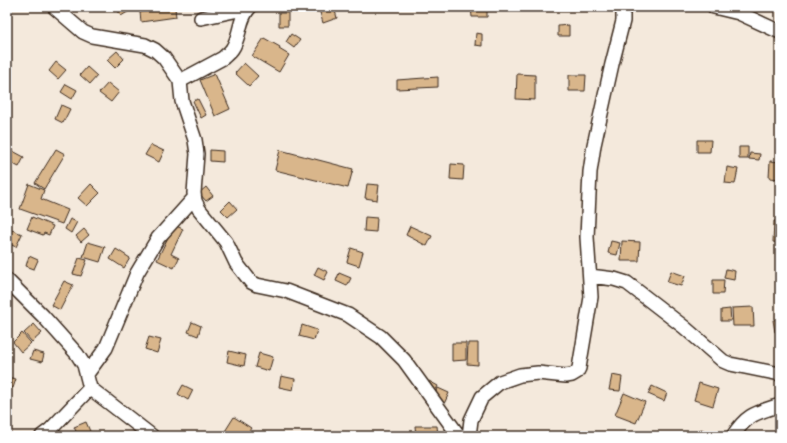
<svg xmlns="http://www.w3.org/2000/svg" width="787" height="443" font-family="'Playpen Sans',sans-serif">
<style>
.building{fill:#d9b68b;stroke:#3b2a1e}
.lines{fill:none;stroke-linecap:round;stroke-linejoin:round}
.minor-casing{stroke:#3b2a1e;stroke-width:16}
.minor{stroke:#fff;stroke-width:13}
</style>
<rect width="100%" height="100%" fill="#f4e9dc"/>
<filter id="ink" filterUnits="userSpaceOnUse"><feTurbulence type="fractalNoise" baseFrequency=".025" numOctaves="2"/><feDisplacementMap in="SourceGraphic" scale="8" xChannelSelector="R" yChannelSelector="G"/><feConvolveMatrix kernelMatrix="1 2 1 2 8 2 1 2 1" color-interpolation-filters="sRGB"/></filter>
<g filter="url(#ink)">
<!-- building -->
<path class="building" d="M116,7H129L131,10L121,16Z
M326,7H334L337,18L323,23L319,9Z
M471,7H487V17H472Z
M175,8L176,17L141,22L140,12Z
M279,13H288V26H279Z
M569,25V36H558V26Z
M476,33L482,34V46L475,45Z
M291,34L300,40L294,48L286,42Z
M264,38L280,47L279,49L289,55L279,72L252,56Z
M117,51L124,59L115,68L107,60Z
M56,62L66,70L58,79L49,71Z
M244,63L258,76L249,86L235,73Z
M87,67L97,76L90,84L80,75Z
M215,74L230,109L215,116L200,80Z
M517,74L535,75V100L516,99Z
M569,75H586L585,91H569Z
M438,77V87L397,89V80Z
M108,83L119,92L111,102L99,93Z
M66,84L77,90L72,99L61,92Z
M198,99L206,115L201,118L193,101Z
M61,105L70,109L63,123L55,119Z
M697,140H711L710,152H697Z
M151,145L164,151L159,162L145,155Z
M739,147H748V159H739Z
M56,149L65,154L44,189L35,183Z
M11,150L24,157L19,167L7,161V159Z
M210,150L223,151V162L210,161Z
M280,150L353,169L348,188L275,170Z
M750,153L760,154L759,160L749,159Z
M770,161L780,162V179L769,178Z
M451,164L464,165L463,180L450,179Z
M727,167L738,169L735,184L725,183Z
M29,184L44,190L41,199L68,210L62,224L20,209Z
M91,184L100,193L87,206L78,198Z
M367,184L379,185L377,200L365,198Z
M206,187L213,196L206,201L199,193Z
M230,201L237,209L228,217L221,210Z
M32,217L53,226L49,235L44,233L43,235L27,229Z
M365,217L377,218L376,232L364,231Z
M70,219L77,222L71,233L65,229Z
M774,221H780V243L773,242Z
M174,225L183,229L171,254L179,258L174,268L157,260Z
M410,226L432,236L427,246L406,235Z
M7,228L22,234L16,247L7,243Z
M84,229L89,235L81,242L76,236Z
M611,241L620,243L617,255L608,253Z
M622,241L640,242L639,261H621Z
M88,242L105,247L100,262L83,257Z
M351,248L363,252L359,266L347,262Z
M116,249L130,258L124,268L110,259Z
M29,256L38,260L34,269L26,266Z
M79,258L87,260L81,276L73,274Z
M318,267L328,272L324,280L314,275Z
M726,269L735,271L734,280L724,278Z
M671,271L685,276L681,286L667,282Z
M339,273L351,278L347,286L336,281Z
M713,280H724L723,294H713Z
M64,281L73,285L60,310L51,305Z
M753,307L754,326H733L732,308Z
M730,309L731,321H721V310Z
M780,319V331L775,332L773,320Z
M192,322L201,326L198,336L188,332Z
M34,324L42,333L32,342L24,333Z
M302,325L317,330L314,340L299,336Z
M22,333L31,343L21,352L13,342Z
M149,337L161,340L157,353L145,349Z
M452,343H466V360L452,361Z
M468,343H478V365L467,364Z
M33,351L44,354L42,362L30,359Z
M229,351L246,355L244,366L227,362Z
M259,353L273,357L269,371L255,367Z
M612,375L622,377L620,391L609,390Z
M281,376L295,379L293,390L279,387Z
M7,377L16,379L13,388L7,387Z
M429,381L438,386L434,394L424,389Z
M699,383L718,389L713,406L694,400Z
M183,385L193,390L188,400L178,394Z
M652,386L667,393L664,401L648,394Z
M438,388L449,393L444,404L433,398Z
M624,393L645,402L636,423L615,415Z
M234,417L251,428L246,436H222Z
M86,422L92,436H78L74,427Z
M415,426H437L438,436H416Z
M701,429L710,433L709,436H697Z"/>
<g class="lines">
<defs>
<path id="minor" d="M54,7L83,32L92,36L145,45L155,50L164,58L180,81L182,101L195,140L197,154L194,193L195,201L199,209L226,242L236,263L251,282L257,285L286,291L348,315L381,337L404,360L459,436
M714,7L739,13L780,32
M201,18L248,8
M180,81L223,58C226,55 230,52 232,49C241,36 238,19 250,7
M590,276L614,279L627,283L684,327L723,361L730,364L780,374
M7,280L43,316L77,354L84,365L90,388L152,436
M87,374L106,348L137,273L158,238L194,198
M42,436L50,430L90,388
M469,436L471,420L482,397L500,382L520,375L538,373L566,376L572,375L577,372L579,368L591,297L587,237L590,172L594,145L612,64L623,21V7
M733,436C747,414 756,413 780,405"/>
</defs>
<!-- minor casing -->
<use href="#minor" class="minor-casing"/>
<!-- minor -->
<use href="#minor" class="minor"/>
</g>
</g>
<!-- margin -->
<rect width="787" height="443" fill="none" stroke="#fff" stroke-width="24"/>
<rect x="12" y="12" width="763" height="419" fill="none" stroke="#3b2a1e" stroke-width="1.5" filter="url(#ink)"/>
</svg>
